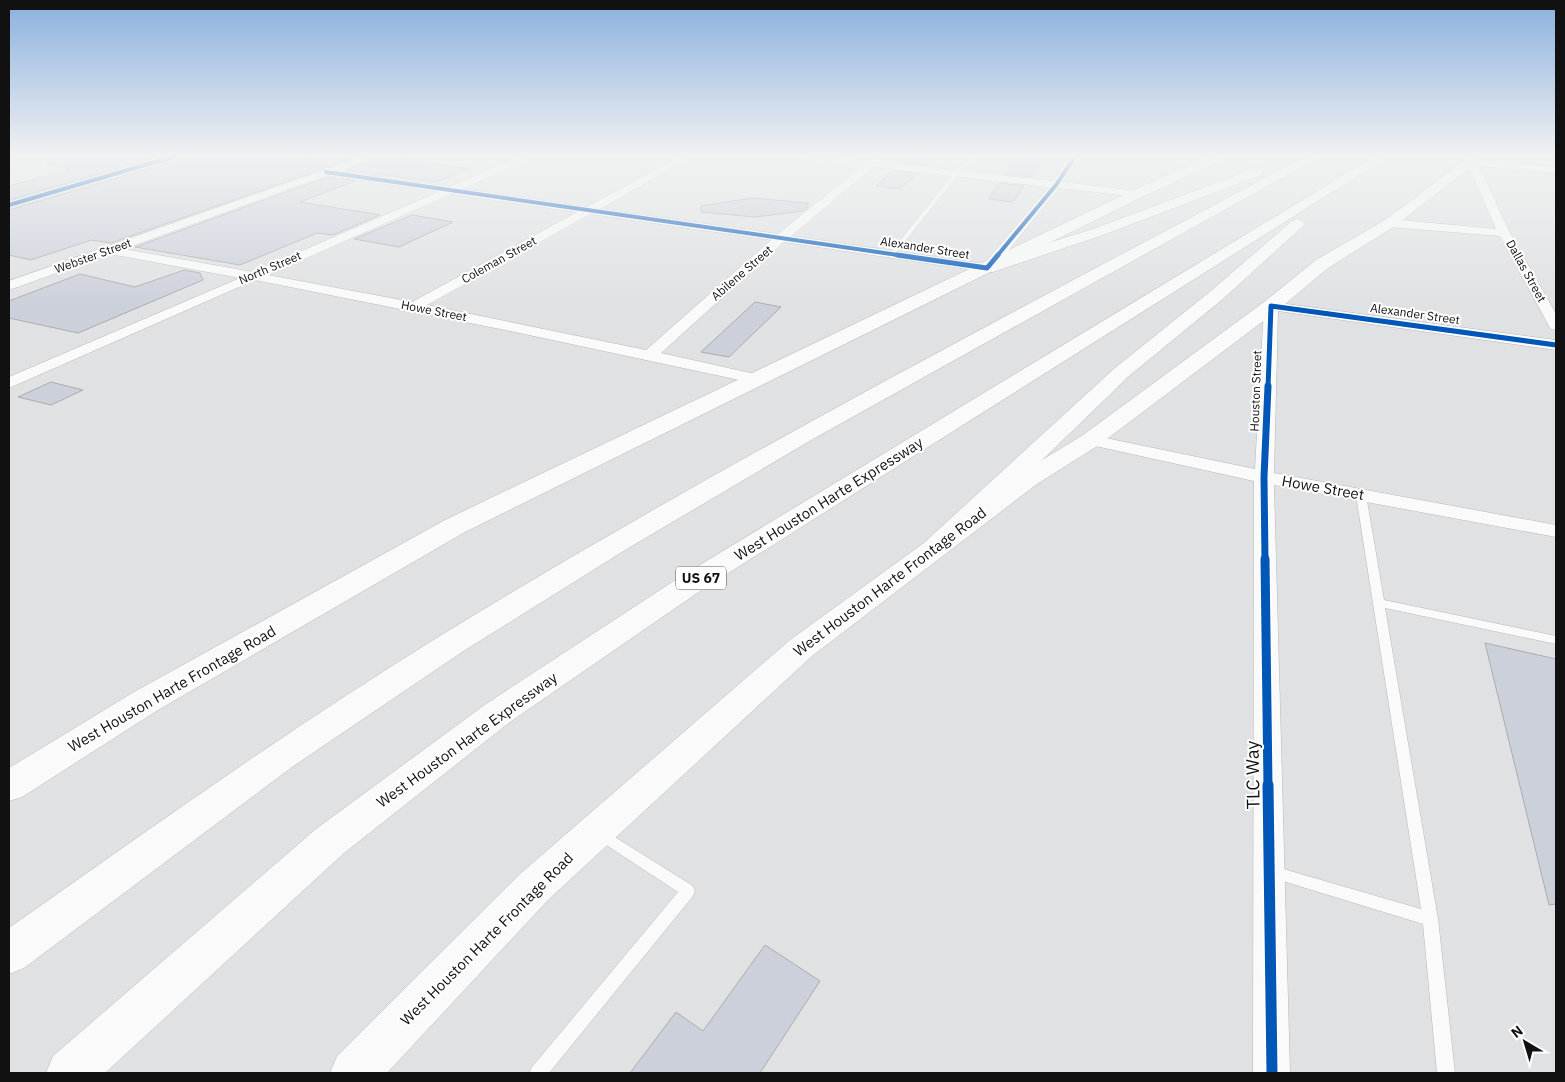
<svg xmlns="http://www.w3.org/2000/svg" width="1565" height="1082" font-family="'IBM Plex Sans',sans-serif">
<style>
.building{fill:#ccd0db;stroke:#abacad}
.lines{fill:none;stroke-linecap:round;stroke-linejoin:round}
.lane-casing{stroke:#b8b8b9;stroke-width:1}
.street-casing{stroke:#b8b8b9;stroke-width:1}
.secondary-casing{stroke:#b8b8b9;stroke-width:1}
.highway-casing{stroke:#b8b8b9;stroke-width:1}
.lane{fill:#fafafb;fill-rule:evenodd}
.street{fill:#fafafb;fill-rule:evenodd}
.secondary{fill:#fafafb;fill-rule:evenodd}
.highway{fill:#fafafb;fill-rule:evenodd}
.cycleway-far4-casing{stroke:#fff;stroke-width:5.5}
.cycleway-far3-casing{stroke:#fff;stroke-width:7}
.cycleway-far2-casing{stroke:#fff;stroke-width:9}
.cycleway-far1-casing{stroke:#fff;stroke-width:12}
.cycleway-casing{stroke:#fff;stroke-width:14}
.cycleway-far4{stroke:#0057b8;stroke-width:4}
.cycleway-far3{stroke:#0057b8;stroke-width:5}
.cycleway-far2{stroke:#0057b8;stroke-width:7}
.cycleway-far1{stroke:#0057b8;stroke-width:9}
.cycleway{stroke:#0057b8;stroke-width:11}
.labels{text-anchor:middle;stroke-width:4;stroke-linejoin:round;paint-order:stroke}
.far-street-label{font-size:12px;fill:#111112;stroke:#fff}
.shield{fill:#fff;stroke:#585859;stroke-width:1}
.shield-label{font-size:14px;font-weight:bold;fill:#111112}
.street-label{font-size:15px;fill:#111112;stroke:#fff}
.near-street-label{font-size:18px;fill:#111112;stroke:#fff}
</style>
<rect width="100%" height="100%" fill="#e0e1e2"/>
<!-- building -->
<path class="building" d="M48,155H163L9,200V186L71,169L47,165Z
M186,155H296L297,161L318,155H362L111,243L91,240L31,260L9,255V210L183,159Z
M382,155H384L469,169L436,182L347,170Z
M910,155H939L927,165L902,163Z
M1016,155H1044L1032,177L1005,174Z
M892,171L918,174L899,189L876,186Z
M328,177L355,181L300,202L380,215L333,235L317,233L240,265L135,247Z
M999,183L1024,186L1013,202L989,199Z
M752,198L808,203V207L803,211L755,217L701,212V206Z
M412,215L453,222L399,247L354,239Z
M184,270L200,273L203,280L78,333L9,318V301L80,274L135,287Z
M755,302L781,307L729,357L701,352Z
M51,382L83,390L51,405L18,397Z
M1485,643L1556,659V904L1549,905Z
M765,945L820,981L760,1073H630L676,1012L703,1031Z"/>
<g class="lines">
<defs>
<path id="lane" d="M973,155H977L959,174L894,255H890V253L955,172Z
M1361,492L1366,495L1384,600L1556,636V644L1385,608L1438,919L1455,1073H1437L1423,924L1273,878L1268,877L1266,872L1268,867L1273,866L1421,909L1356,495Z
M602,829L693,886L695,891L693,896L549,1073H529L532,1067L678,892L597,839L595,835L597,831Z"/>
<path id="street" d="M169,155H184L182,157L9,208V202Z
M367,155H380L340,171L449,187L524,155H537L535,157L462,189L587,207L683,155H695L600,209L778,234L862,166L793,158L788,155H816L869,161L878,155L883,158L879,162L1053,181L1071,155H1081L1063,182L1137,191L1142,194L1137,197L1059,188L992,271L987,272L784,242L661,353L764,376L766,379L764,382L758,384L515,332L255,280L9,388V377L240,278L110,254L9,290V281ZM873,167L1049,187L984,264L791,236ZM328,175L438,192L253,272L124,249ZM451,194L577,212L412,302L268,275ZM590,214L771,240L646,350L427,305Z
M1472,159L1556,167V173L1479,166L1510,233L1556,314V330L1551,329L1549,326L1500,236L1390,227L1384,223L1390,219L1496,229L1467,162Z
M1271,302L1556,340V350L1278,311L1274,473L1556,525V537L1274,485L1290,1073H1253L1254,481L1091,445L1085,444L1082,440L1085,436L1091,435L1255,469L1264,306L1266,303Z"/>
<path id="secondary" d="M1213,155H1229L1227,158L1142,197L465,532L158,710L22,797L9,801V768L134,692L445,520L1132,191Z
M1472,155H1486L1395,226L1328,268L1278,310L1099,445L1037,484L812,656L548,900L387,1073H330L337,1056L520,874L790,640L1019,474L1083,435L1264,302L1316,260L1385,220Z"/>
<path id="highway" d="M1308,155H1323L813,439L625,550L465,650L292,767L24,968L9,974V928C152,827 294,726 443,634C724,462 1018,310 1308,155Z
M1377,155H1391L700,591L510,722L344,853L105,1073H46L53,1056L316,829L486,704L680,577Z
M1256,168L1261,169L1263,172L1261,175L1103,235L993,272H981L979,268L981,264L1093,229Z
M1297,219L1302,221L1305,224L1302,227L1224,298L1129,376L947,552L937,554L927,552L923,546L927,540L1115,368L1212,290L1292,221Z"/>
</defs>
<!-- lane casing -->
<use href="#lane" class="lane-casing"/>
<!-- street casing -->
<use href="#street" class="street-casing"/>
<!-- secondary casing -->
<use href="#secondary" class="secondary-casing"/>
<!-- highway casing -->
<use href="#highway" class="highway-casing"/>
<!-- lane -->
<use href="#lane" class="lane"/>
<!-- street -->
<use href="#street" class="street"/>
<!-- secondary -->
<use href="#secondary" class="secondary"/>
<!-- highway -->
<use href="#highway" class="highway"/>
<defs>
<path id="cycleway-far4" d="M326,172L905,256
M9,205L179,155
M997,256L1056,185L1076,155"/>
<path id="cycleway-far3" d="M897,255L987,268L998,255
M1268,388L1271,306L1556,345"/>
<path id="cycleway-far2" d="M1265,560L1264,477L1268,386"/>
<path id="cycleway-far1" d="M1265,559L1268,786"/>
<path id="cycleway" d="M1268,785L1272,1073"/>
</defs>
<!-- cycleway-far4 casing -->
<use href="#cycleway-far4" class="cycleway-far4-casing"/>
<!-- cycleway-far3 casing -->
<use href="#cycleway-far3" class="cycleway-far3-casing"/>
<!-- cycleway-far2 casing -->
<use href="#cycleway-far2" class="cycleway-far2-casing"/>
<!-- cycleway-far1 casing -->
<use href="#cycleway-far1" class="cycleway-far1-casing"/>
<!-- cycleway casing -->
<use href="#cycleway" class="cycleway-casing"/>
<!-- cycleway-far4 -->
<use href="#cycleway-far4" class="cycleway-far4"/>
<!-- cycleway-far3 -->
<use href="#cycleway-far3" class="cycleway-far3"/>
<!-- cycleway-far2 -->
<use href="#cycleway-far2" class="cycleway-far2"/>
<!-- cycleway-far1 -->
<use href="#cycleway-far1" class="cycleway-far1"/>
<!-- cycleway -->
<use href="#cycleway" class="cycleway"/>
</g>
<!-- sky -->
<linearGradient id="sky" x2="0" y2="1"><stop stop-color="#8ab0de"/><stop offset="0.51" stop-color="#f1f2f2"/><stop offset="1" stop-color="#f1f2f2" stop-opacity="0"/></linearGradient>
<rect width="1565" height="306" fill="url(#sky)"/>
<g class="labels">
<!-- far-street labels -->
<g class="far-street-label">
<text transform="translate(925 248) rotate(9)" y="4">Alexander Street</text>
<text transform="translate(93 256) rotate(-20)" y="4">Webster Street</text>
<text transform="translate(499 260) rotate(-29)" y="4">Coleman Street</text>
<text transform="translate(270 268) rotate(-23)" y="4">North Street</text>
<text transform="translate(1526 271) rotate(61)" y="4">Dallas Street</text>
<text transform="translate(742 273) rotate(-41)" y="4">Abilene Street</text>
<text transform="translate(434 311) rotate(11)" y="4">Howe Street</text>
<text transform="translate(1415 314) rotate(8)" y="4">Alexander Street</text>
<text transform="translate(1256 391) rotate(-88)" y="4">Houston Street</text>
</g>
<!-- shield labels -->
<rect class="shield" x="676" y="566.5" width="50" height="23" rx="4"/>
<g class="shield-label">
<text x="701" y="583">US 67</text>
</g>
<!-- street labels -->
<g class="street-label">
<text transform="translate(1323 488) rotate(10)" y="5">Howe Street</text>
<text transform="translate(829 499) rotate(-32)" y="5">West Houston Harte Expressway</text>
<text transform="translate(890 582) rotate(-37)" y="5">West Houston Harte Frontage Road</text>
<text transform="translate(172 689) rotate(-30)" y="5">West Houston Harte Frontage Road</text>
<text transform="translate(467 740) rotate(-36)" y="5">West Houston Harte Expressway</text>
<text transform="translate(487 939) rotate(-45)" y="5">West Houston Harte Frontage Road</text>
</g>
<!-- near-street labels -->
<g class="near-street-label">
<text transform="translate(1253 775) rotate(-91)" y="6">TLC Way</text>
</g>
</g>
<!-- border -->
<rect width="1565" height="1082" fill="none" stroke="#111112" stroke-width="20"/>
<!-- north arrow -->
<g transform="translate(1525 1042) rotate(322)" stroke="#ffffff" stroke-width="4" paint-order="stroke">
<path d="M0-4L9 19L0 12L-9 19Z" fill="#111112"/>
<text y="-8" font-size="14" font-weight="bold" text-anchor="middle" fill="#111112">N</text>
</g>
</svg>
